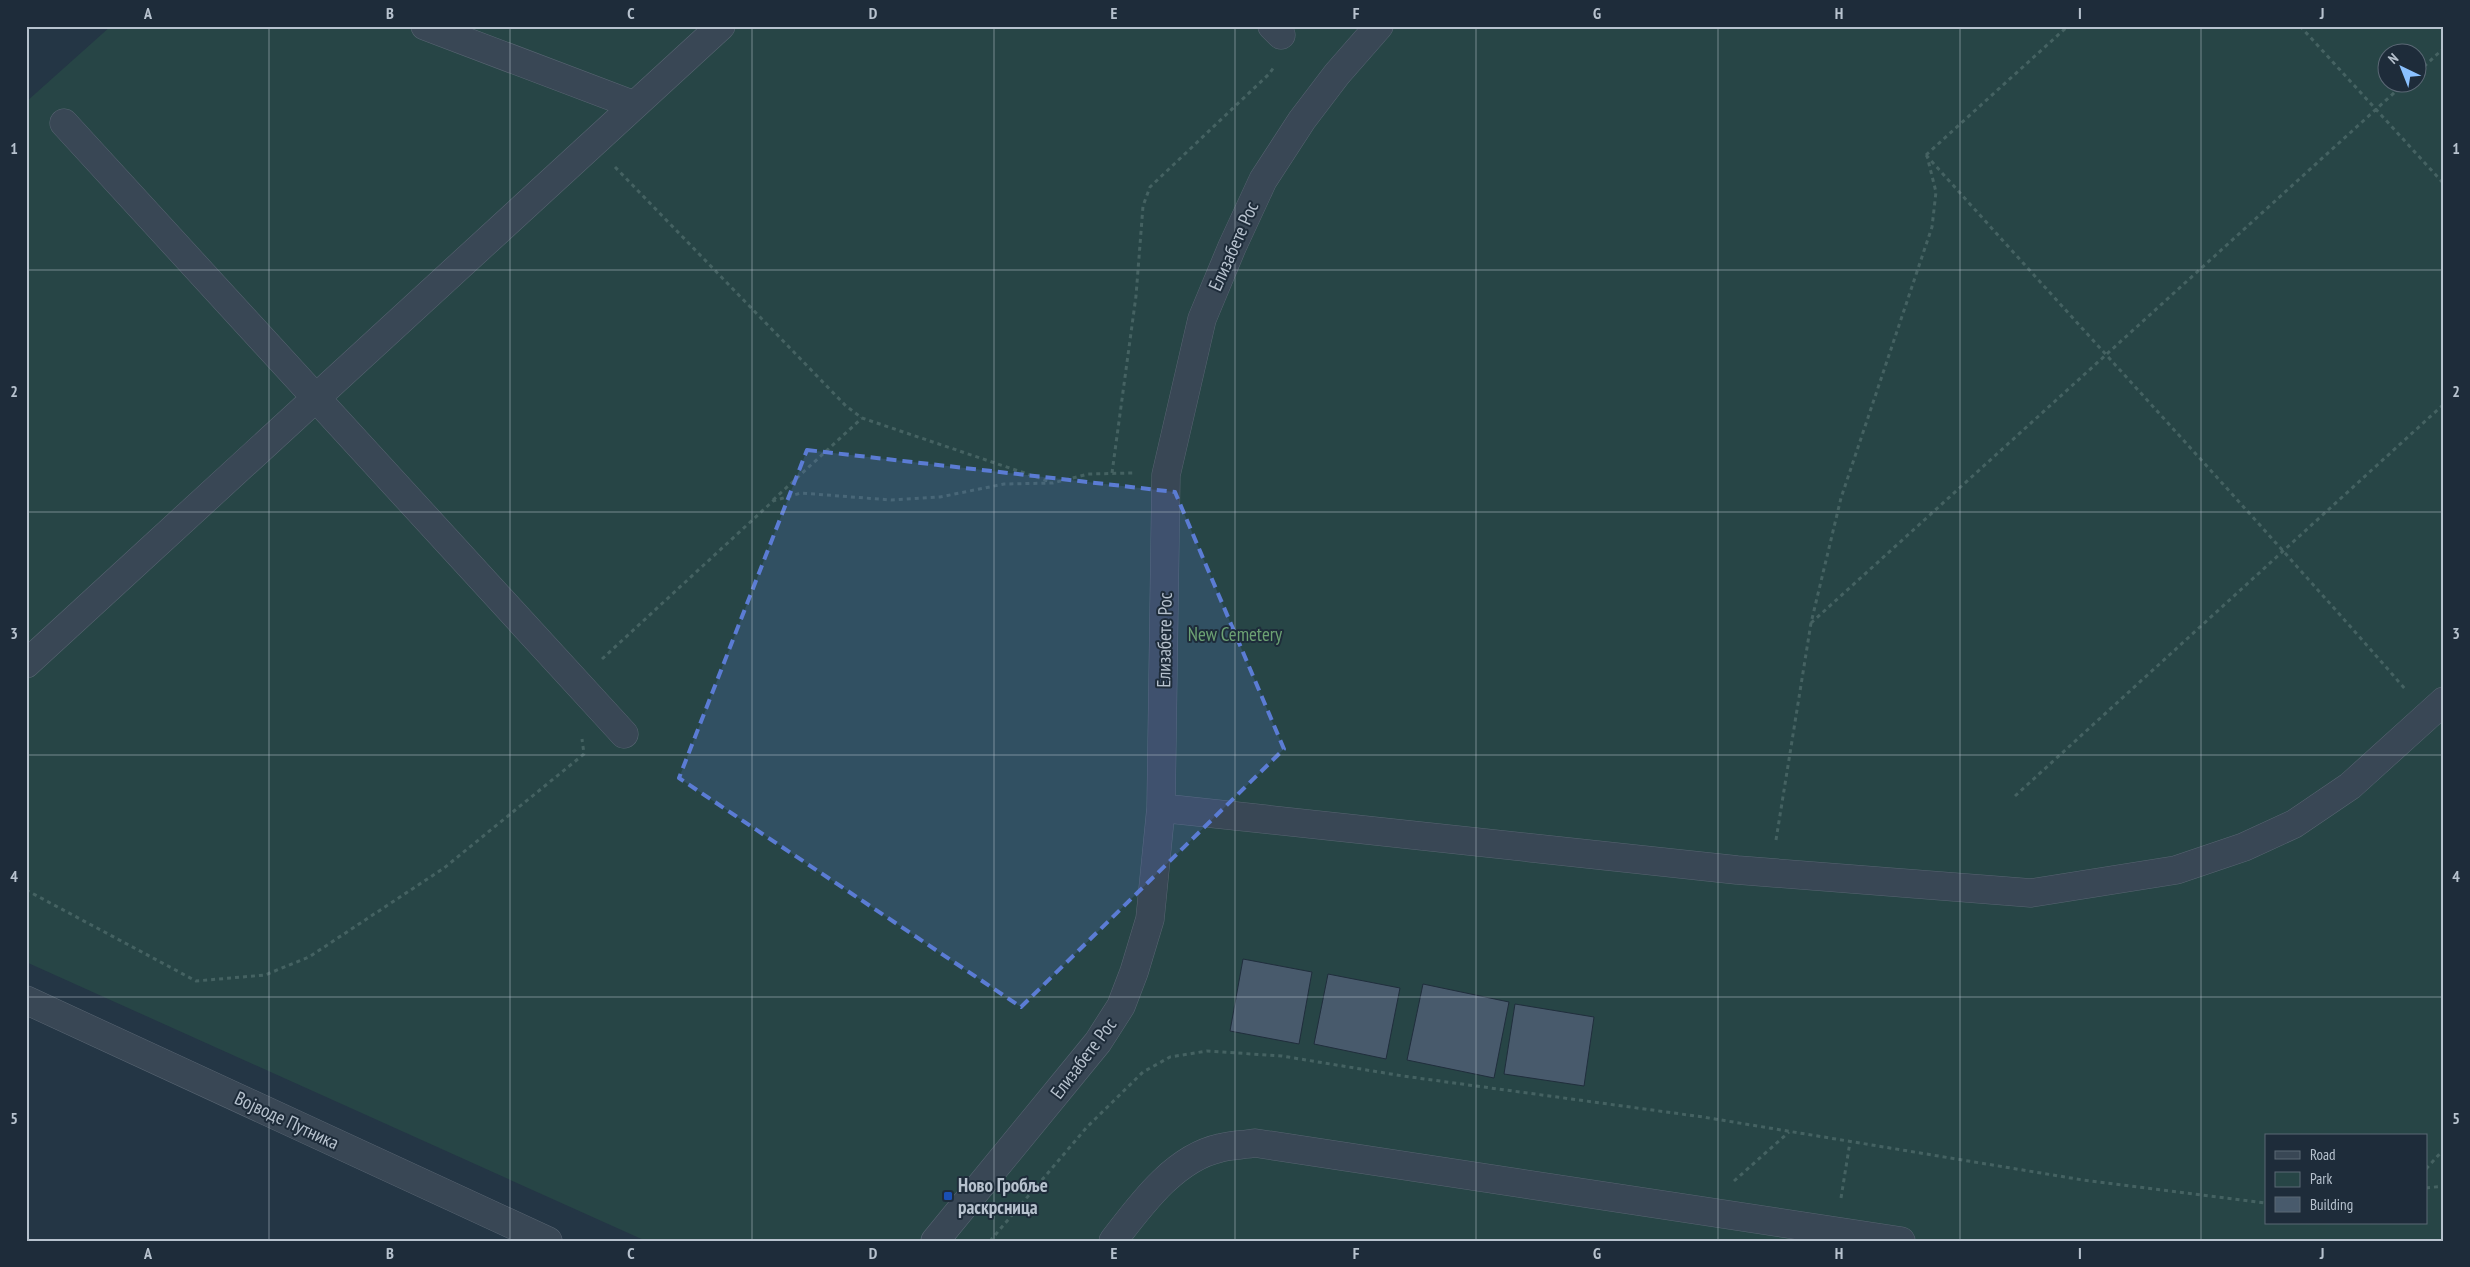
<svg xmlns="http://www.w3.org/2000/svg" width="2470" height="1267" font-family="'PT Sans Narrow',sans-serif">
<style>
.green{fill:#274546;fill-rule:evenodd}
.building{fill:#485a6c;stroke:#202e3c}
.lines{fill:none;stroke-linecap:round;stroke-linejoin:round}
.minor-casing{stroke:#586572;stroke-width:29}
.path{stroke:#456262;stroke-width:3;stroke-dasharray:4 4;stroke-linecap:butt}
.minor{stroke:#394755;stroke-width:28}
.marked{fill:#5b7cd4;fill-opacity:0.2;stroke:#5b7cd4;stroke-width:4;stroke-dasharray:10 6;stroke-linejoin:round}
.grid{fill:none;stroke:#b7c2ce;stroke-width:1;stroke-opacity:0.55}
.transit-dot{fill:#1a4fb4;stroke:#1e2c3a;stroke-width:2}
.labels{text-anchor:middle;stroke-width:4;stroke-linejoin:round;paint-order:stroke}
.street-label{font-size:19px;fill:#b7c2ce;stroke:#1e2c3a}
.park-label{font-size:19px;fill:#6ca173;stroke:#1e2c3a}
.poi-label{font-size:19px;font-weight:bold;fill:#b7c2ce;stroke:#1e2c3a;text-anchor:start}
.neatline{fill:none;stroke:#b7c2ce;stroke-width:2}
.grid-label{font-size:16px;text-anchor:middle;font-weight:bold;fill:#b7c2ce}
</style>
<rect width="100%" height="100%" fill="#243645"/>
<!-- green -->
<path class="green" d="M111,26H2444V1241H646L26,962V102ZM2388,52H2418V82H2388ZM2266,1136H2426V1223H2266Z"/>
<!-- building -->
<path class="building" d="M1243,959L1312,972L1299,1044L1230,1031Z
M1328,974L1400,988L1386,1059L1314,1044Z
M1423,984L1509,1002L1494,1078L1407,1060Z
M1515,1004L1594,1017L1584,1086L1504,1074Z"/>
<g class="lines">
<defs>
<path id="minor" d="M425,26L634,105
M1272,26L1281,35
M64,123L624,734
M26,664L721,26
M1161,808L1737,870L2031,893L2176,870L2244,847L2294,824L2350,786L2444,701
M26,1000L548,1241
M935,1241L1098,1042L1121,1006L1134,972L1150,919L1161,808L1166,475L1202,319L1232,247L1263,180L1302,120L1337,74L1379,26
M1113,1241C1140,1206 1174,1158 1220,1148C1231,1145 1243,1145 1255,1143L1901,1241"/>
</defs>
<!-- minor casing -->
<use href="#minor" class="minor-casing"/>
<!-- path -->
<path class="path" d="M2300,26L2444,184
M2418,72L2444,48
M1926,155C2086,334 2249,510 2406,690
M1926,155L2068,26
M615,167L846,406L862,418L1051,482
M1112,473L1136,296L1143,206L1150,187L1269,74L1274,67
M773,500L862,418
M1811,623L2406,82
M602,659L773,501L801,493L891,500L940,497L1004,484L1053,483L1088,474L1133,473
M2015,796L2444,404
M1776,840L1811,623L1841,498L1932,227L1936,192L1927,156
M26,890L196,981L265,975L309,957L444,868L584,754L582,739
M2426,1169L2444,1149
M1734,1181L1789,1132
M2426,1188L2444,1186
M1841,1198L1850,1142
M990,1241L1087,1127L1143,1072L1170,1057L1207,1051L1282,1056L1403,1076L1703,1117L2083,1180L2266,1203"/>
<!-- minor -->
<use href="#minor" class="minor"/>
</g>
<!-- marked area -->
<path class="marked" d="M807,450L1175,492L1284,749L1021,1007L679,778Z"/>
<!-- grid -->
<path class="grid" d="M269,26V1241M510,26V1241M752,26V1241M994,26V1241M1235,26V1241M1476,26V1241M1718,26V1241M1960,26V1241M2201,26V1241M26,270H2444M26,512H2444M26,755H2444M26,997H2444"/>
<!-- markers -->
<rect class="transit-dot" x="943" y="1191" width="10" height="10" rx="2.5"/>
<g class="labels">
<!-- street labels -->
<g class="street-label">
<text transform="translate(1233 246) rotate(-66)" y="7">Елизабете Рос</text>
<text transform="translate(1164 640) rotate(-89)" y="7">Елизабете Рос</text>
<text transform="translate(1083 1058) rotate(-53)" y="7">Елизабете Рос</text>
<text transform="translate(287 1120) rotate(25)" y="7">Војводе Путника</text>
</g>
<!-- park labels -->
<g class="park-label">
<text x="1235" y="641">New Cemetery</text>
</g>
<!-- poi labels -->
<g class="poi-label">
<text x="958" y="1192">Ново Гробље<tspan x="958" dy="22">раскрсница</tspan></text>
</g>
</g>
<!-- border -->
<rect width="2470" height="1267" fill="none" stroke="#1e2c3a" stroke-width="55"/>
<!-- legend -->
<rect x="2265" y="1134" width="162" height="90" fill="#1e2c3a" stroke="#5b6875"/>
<rect x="2275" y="1151" width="25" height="8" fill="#394755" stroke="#5b6875"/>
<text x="2310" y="1160" font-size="15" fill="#b7c2ce">Road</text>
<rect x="2275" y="1172" width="25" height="15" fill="#274546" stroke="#5b6875"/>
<text x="2310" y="1184" font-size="15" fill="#b7c2ce">Park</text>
<rect x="2275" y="1197" width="25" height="15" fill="#485a6c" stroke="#5b6875"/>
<text x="2310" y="1210" font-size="15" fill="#b7c2ce">Building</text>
<!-- north arrow -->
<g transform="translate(2402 68) rotate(317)"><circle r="24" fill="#1e2c3a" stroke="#5b6875"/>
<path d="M0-4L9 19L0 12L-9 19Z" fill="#8bc2ff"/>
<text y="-8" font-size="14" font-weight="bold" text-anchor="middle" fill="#b7c2ce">N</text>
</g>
<rect x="28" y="28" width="2414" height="1212" class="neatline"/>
<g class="grid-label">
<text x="148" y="19">A</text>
<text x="390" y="19">B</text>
<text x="631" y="19">C</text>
<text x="873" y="19">D</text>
<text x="1114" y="19">E</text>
<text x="1356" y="19">F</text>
<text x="1597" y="19">G</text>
<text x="1839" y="19">H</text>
<text x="2080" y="19">I</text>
<text x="2322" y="19">J</text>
<text x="14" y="154">1</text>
<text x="2456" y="154">1</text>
<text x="14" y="397">2</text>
<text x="2456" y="397">2</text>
<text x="14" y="639">3</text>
<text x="2456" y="639">3</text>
<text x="14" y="882">4</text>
<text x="2456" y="882">4</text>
<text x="14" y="1124">5</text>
<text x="2456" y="1124">5</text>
<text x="148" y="1259">A</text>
<text x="390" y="1259">B</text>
<text x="631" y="1259">C</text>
<text x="873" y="1259">D</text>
<text x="1114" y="1259">E</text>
<text x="1356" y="1259">F</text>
<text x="1597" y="1259">G</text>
<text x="1839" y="1259">H</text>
<text x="2080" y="1259">I</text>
<text x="2322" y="1259">J</text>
</g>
</svg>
